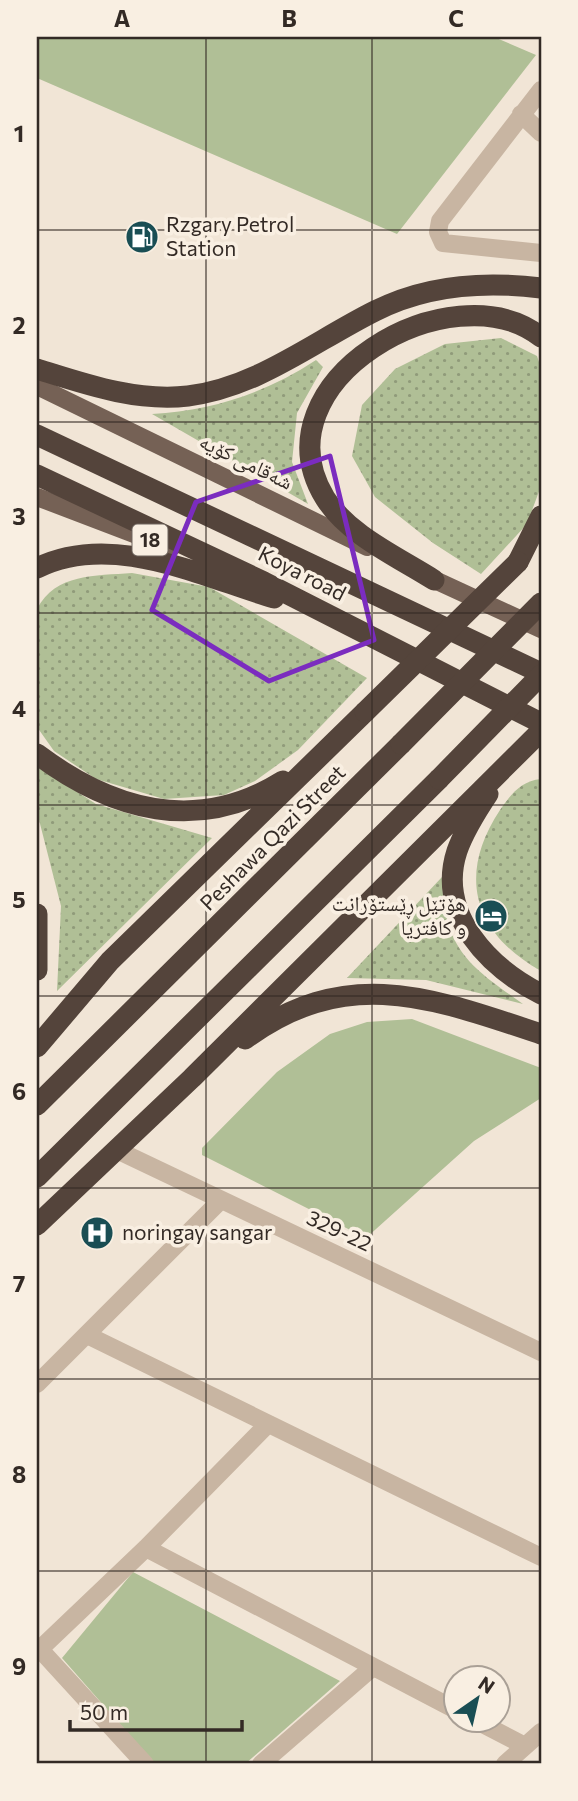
<svg xmlns="http://www.w3.org/2000/svg" width="578" height="1801" font-family="Commissioner,'Noto Naskh Arabic',sans-serif">
<style>
.grass{fill:url(#grass-dots)}
.park{fill:#b0bf96}
.lines{fill:none;stroke-linecap:round;stroke-linejoin:round}
.minor{stroke:#c8b5a2;stroke-width:18}
.major{stroke:#756155;stroke-width:18}
.highway{stroke:#54443b;stroke-width:21}
.highway-bridge{stroke:#54443b;stroke-width:21}
.marked{fill:none;stroke:#7b2cbf;stroke-width:5;stroke-linejoin:round}
.grid{fill:none;stroke:#332a25;stroke-width:2;stroke-opacity:0.55}
.labels{text-anchor:middle;stroke-width:7;stroke-linejoin:round;paint-order:stroke}
.shield{fill:#f9efe2;stroke:#6e655e;stroke-width:2}
.shield-label{font-size:19px;font-weight:bold;fill:#332a25}
.poi-label{font-size:21px;fill:#332a25;stroke:#f9efe2;text-anchor:start}
.street-label{font-size:21px;fill:#332a25;stroke:#f9efe2}
.neatline{fill:none;stroke:#332a25;stroke-width:2.5}
.grid-label{font-size:23px;text-anchor:middle;font-weight:bold;fill:#332a25}
</style>
<defs>
<pattern id="grass-dots" width="8" height="8" patternUnits="userSpaceOnUse" patternTransform="scale(1.75)"><rect width="8" height="8" fill="#b0bf96"/><path d="M2 2h.1M6 6h.1" fill="none" stroke="#909b7a" stroke-width="1.8" stroke-linecap="round"/></pattern>
</defs>
<rect width="100%" height="100%" fill="#f1e5d6"/>
<!-- grass -->
<path class="grass" d="M501,338L537,356L541,368V486L527,524L481,574L433,543L375,497L352,456L362,405L395,369L445,344Z
M316,360L323,367L297,413L292,462L308,504L152,414C211,411 266,393 316,360Z
M132,573L209,587L367,678L298,750L255,781L224,795L164,799L96,779L54,751L37,727V609C56,573 95,576 132,573Z
M37,766L96,804L212,838L57,991L61,906L37,812Z
M541,779V971C473,933 457,875 500,810C511,794 521,781 541,779Z
M442,877C444,949 468,965 523,1004L426,980L347,978Z"/>
<!-- park -->
<path class="park" d="M37,37H494L536,55L397,234L37,78Z
M412,1019L541,1068V1098L474,1141L366,1238L202,1155V1148L277,1072L330,1034L367,1022Z
M133,1572L340,1681L245,1764H155L62,1658Z"/>
<g class="lines">
<!-- minor -->
<path class="minor" d="M541,90L440,221L438,232L443,243L541,253
M521,114L541,133
M117,1150L541,1352
M87,1335L541,1557
M37,1384L221,1200
M146,1548L456,1710
M37,1646L145,1764
M40,1649L146,1548L267,1425
M475,1720L525,1746
M261,1764L373,1667
M505,1764L541,1732"/>
<!-- major -->
<path class="major" d="M37,386L367,547
M37,497L171,548
M424,575L541,629"/>
<!-- highway -->
<path class="highway" d="M37,369C85,384 136,402 188,396C258,387 313,342 375,311C426,285 485,281 541,288
M37,435L541,673
M37,475L264,582L541,723
M518,562L541,516
M37,568C112,531 200,576 274,598
M434,580C398,557 348,535 325,498C254,382 452,267 541,337
M37,754C113,811 198,834 283,781
M488,794C476,812 464,831 457,851C436,915 490,968 541,994
M37,914V970
M245,1039C348,964 432,998 541,1034
M37,1047L110,961L365,712
M37,1105L401,744
M37,1177L439,779
M37,1225L192,1078L541,731"/>
<!-- highway-bridge -->
<path class="highway-bridge" d="M365,712L518,562
M401,744L541,603
M439,779L541,675"/>
</g>
<!-- marked area -->
<path class="marked" d="M330,456L374,640L269,681L152,610L196,502Z"/>
<!-- grid -->
<path class="grid" d="M206,37V1764M372,37V1764M37,230H541M37,422H541M37,613H541M37,805H541M37,996H541M37,1188H541M37,1379H541M37,1571H541"/>
<!-- icons -->
<defs>
<symbol id="fuel-disc" viewBox="-11 -11 22 22"><circle r="9.5" fill="#1a4e54" stroke="#f9efe2"/><path d="M-5.5-6h7V0h2V4h1.3V-2.5L3-4.5l.8-.8L6-3V5H2.5V1h-1V6h-7ZM-4.2-4.7v3.2H.2V-4.7Z" fill="#fff"/></symbol>
<symbol id="hotel-disc" viewBox="-11 -11 22 22"><circle r="9.5" fill="#1a4e54" stroke="#f9efe2"/><path d="M-6-4.5h1.5V1H6V5H4.5V3h-9V5H-6ZM-4 0a1.8 1.8 0 1 1 3.6 0ZM.5 0V-2.5h3Q6-2.5 6 0Z" fill="#fff"/></symbol>
<symbol id="hospital-disc" viewBox="-11 -11 22 22"><circle r="9.5" fill="#1a4e54" stroke="#f9efe2"/><path d="M-5-5h3v3.5h4V-5h3V5h-3V1.5h-4V5h-3Z" fill="#fff"/></symbol>
</defs>
<g fill-rule="evenodd">
<use href="#fuel-disc" x="123" y="218" width="38" height="38"/>
<use href="#hotel-disc" x="472" y="897" width="38" height="38"/>
<use href="#hospital-disc" x="78" y="1214" width="38" height="38"/>
</g>
<g class="labels">
<!-- shield labels -->
<rect class="shield" x="132.5" y="524.5" width="35" height="31" rx="5"/>
<g class="shield-label">
<text x="150" y="547">18</text>
</g>
<!-- poi labels -->
<g class="poi-label">
<text x="166" y="232">Rzgary Petrol<tspan x="166" dy="24">Station</tspan></text>
<text x="466" y="911" text-anchor="end">هۆتێل ڕێستۆرانت<tspan x="466" dy="24">و کافتریا</tspan></text>
<text x="122" y="1240">noringay sangar</text>
</g>
<!-- street labels -->
<g class="street-label">
<text transform="translate(246 462) rotate(26)" y="7">شەقامی کۆیە</text>
<text transform="translate(302 574) rotate(27)" y="7">Koya road</text>
<text transform="translate(273 838) rotate(-45)" y="7">Peshawa Qazi Street</text>
<text transform="translate(339 1231) rotate(25)" y="7">329-22</text>
</g>
</g>
<!-- border -->
<rect width="578" height="1801" fill="none" stroke="#f9efe2" stroke-width="77"/>
<!-- north arrow -->
<g transform="translate(477 1699) rotate(34)"><circle r="33" fill="#f9efe2" stroke="#aaa096" stroke-width="2"/>
<path d="M0-5L12 26L0 18L-12 26Z" fill="#1a4e54"/>
<text y="-10" font-size="19" font-weight="bold" text-anchor="middle" fill="#332a25">N</text>
</g>
<!-- scale -->
<path d="M70 1720v10h172v-10" fill="none" stroke="#332a25" stroke-width="3.5"/>
<text x="80" y="1720" font-size="21" fill="#332a25" stroke="#f9efe2" stroke-width="5" paint-order="stroke">50 m</text>
<rect x="38" y="38" width="502" height="1724" class="neatline"/>
<g class="grid-label">
<text x="122" y="27">A</text>
<text x="289" y="27">B</text>
<text x="456" y="27">C</text>
<text x="19" y="142">1</text>
<text x="19" y="334">2</text>
<text x="19" y="525">3</text>
<text x="19" y="717">4</text>
<text x="19" y="908">5</text>
<text x="19" y="1100">6</text>
<text x="19" y="1292">7</text>
<text x="19" y="1483">8</text>
<text x="19" y="1675">9</text>
</g>
</svg>
